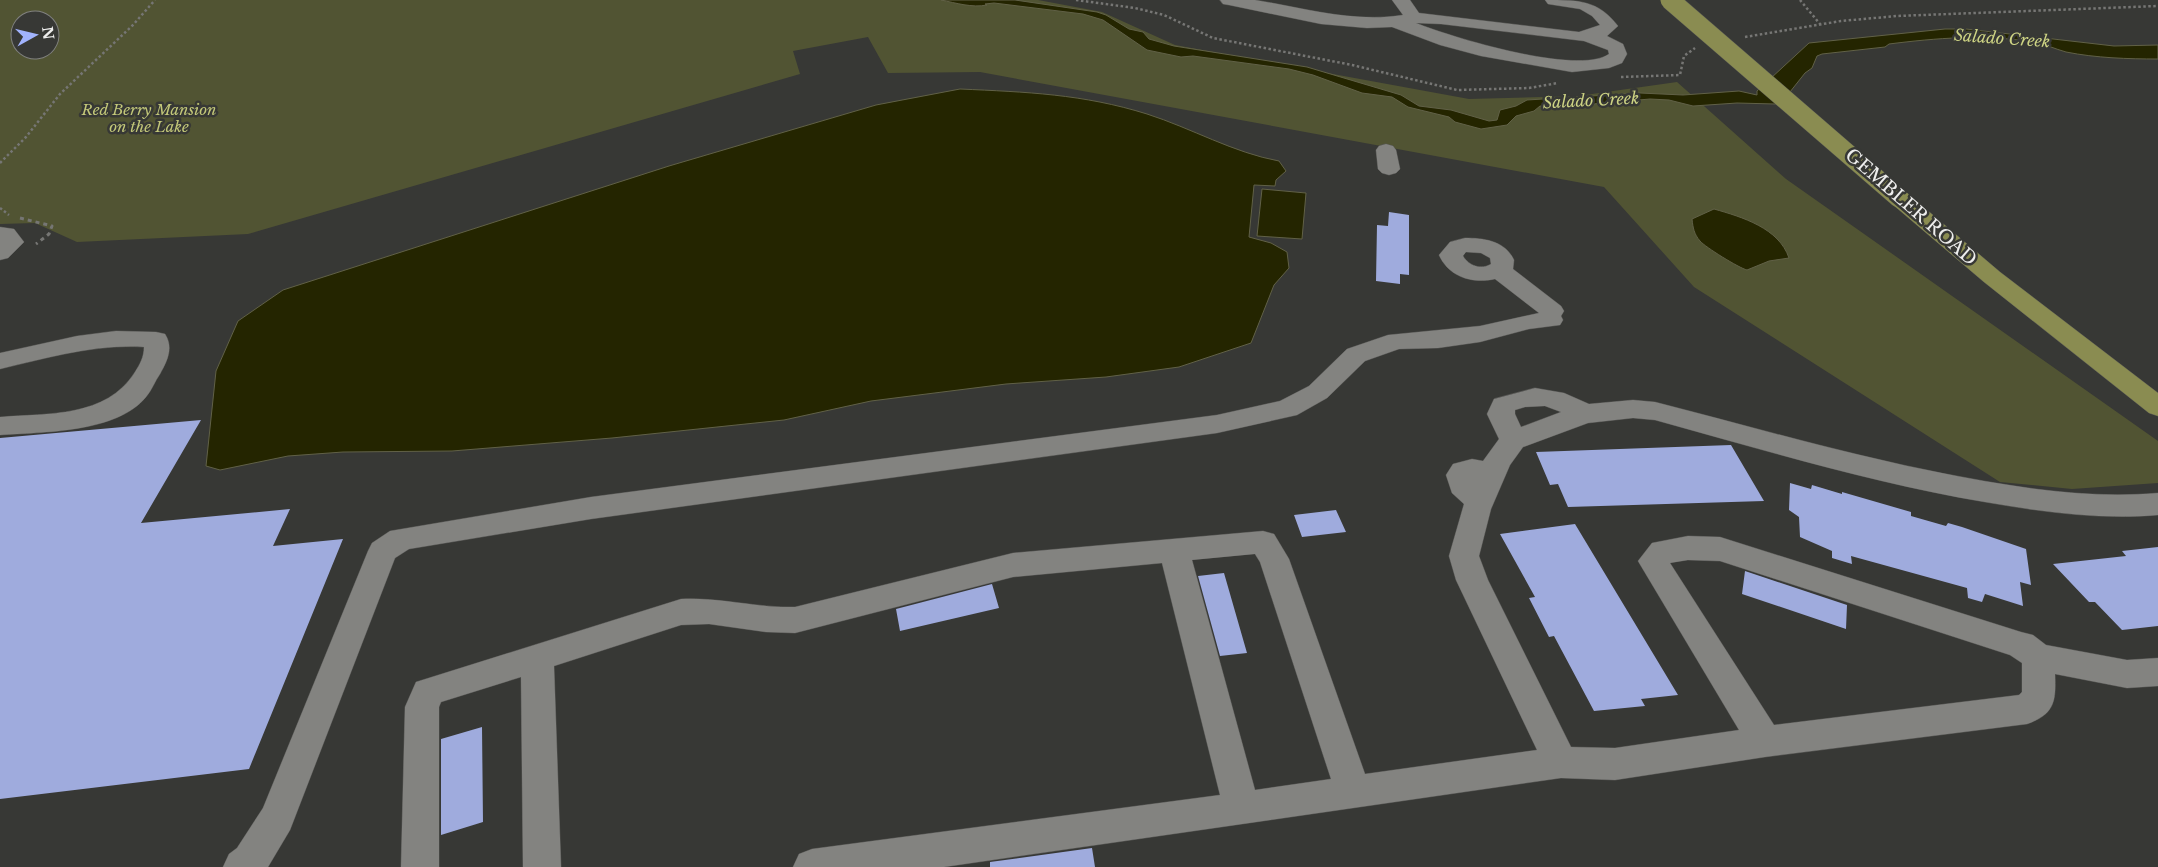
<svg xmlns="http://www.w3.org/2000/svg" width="2158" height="867" font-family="'Libre Baskerville',serif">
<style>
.green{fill:#515433;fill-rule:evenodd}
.water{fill:#242500;stroke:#616147}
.building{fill:#9fabdd}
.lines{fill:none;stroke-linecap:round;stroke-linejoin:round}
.minor-casing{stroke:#555552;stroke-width:1}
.major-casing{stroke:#555552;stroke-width:1}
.path-far1{stroke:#767674;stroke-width:2.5;stroke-dasharray:2.5 2.5;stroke-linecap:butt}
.path{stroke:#767674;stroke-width:3;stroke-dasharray:4 4;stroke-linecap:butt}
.minor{fill:#838380;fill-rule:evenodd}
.major{fill:#8a8c51;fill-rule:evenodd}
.major-bridge-casing{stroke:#555552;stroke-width:20;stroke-linecap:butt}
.major-bridge{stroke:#8a8c51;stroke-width:19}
.labels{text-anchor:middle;stroke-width:5;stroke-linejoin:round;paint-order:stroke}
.far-park-label{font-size:15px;font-style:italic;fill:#c3c879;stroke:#373835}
.far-water-label{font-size:16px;font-style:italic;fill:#ced484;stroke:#373835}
.street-label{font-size:18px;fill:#eeeeed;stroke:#373835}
</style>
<rect width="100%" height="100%" fill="#373835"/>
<!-- green -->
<path class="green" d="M0,0H1038L1102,12L1175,45L1469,99L1578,96L1677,82L1786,179L2158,441V483L2072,489L2000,482L1694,287L1604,187L980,72L888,73L868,37L793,51L800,74L248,234L77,242L35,223L0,224ZM20,20H50V50H20Z"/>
<!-- water -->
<path class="water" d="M941,0H1015L1097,12L1106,15L1129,29L1143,32L1149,39L1174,46L1307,67L1401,95L1419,106L1451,110L1489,121L1497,120L1500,110L1516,106L1527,100L1640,93L1683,95L1739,91L1757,95V91L1809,43L1945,29H1966L2114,46L2158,45V59C2128,59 2096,58 2066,52C2055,49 2045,44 2033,42C1984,34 1937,38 1889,44L1885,47L1822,54L1817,56L1812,68L1805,73L1782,102L1775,104L1737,103L1693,106L1669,100L1650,99L1570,106H1540L1534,111L1516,116L1507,125L1481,129L1455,122L1449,117L1408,107L1392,97L1362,93L1313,75L1289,69L1193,56L1181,57L1147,50L1103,20L1083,14L994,3L985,4L987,5C972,8 956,3 941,0Z
M960,89C1026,92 1083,94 1147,114C1191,128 1234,153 1279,161L1286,171L1276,180L1275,186L1254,185L1249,237L1271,243L1287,252L1289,268L1274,285L1251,343L1179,367L1106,377L1006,384L871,401L784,420L612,438L452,451L343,452L288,456L220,470L206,466L216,371L238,321L283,290L669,166L876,105Z
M1262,189L1306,193L1302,239L1257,236Z
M1714,209C1742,217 1779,228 1789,258L1769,261L1747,270C1739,268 1705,247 1700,241C1694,234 1693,228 1692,219Z"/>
<!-- building -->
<path class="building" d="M1389,212L1409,215V275L1400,274V284L1376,281L1377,225L1388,226Z
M201,420L141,523L290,509L273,546L343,539L249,769L0,799V438Z
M1731,445L1764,501L1568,507L1558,484L1550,485L1536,452Z
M1790,483L1811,489L1812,485L1842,494V492L1911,512V516L1946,526L1948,523L1962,527L2026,549L2031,585L2020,582L2023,606L1985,594L1982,602L1968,598L1967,588L1851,556L1852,564L1832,558V551L1800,537L1799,517L1789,510Z
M1336,510L1346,532L1302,537L1294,515Z
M1575,524L1678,695L1641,699L1645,706L1594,711L1554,636L1549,637L1529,598L1535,597L1500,534Z
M2158,547V626L2122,630L2095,602H2089L2053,564L2126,556L2122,551Z
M1745,571L1847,605L1846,629L1742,594Z
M1224,573L1247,653L1220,656L1198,576Z
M992,584L999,608L900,631L896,609Z
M482,727L483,822L441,835V739Z
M1092,848L1095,867H990V862Z"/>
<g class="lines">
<defs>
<path id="minor" d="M1220,0C1232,0 1244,0 1255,0C1305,8 1352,23 1403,15L1392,0H1410L1419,13L1579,32L1600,25L1592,16L1580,9L1548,4L1545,0C1579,0 1598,0 1618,26L1607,36L1623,44L1627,54L1622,63L1609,68L1572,72L1481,56L1440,45L1392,27L1367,28L1321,24L1229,5L1223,4ZM1416,23L1441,24L1584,41L1608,50L1609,54C1578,76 1451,37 1416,23Z
M1386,144L1393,146L1396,150L1400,169L1396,173L1389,175L1382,173L1378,169L1376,150L1379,146Z
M0,227L14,229L24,242L8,258L0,260Z
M1465,238C1485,238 1505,241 1514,260L1513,269L1561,306L1564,311L1561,316L1563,320L1560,325L1529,329L1480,342L1438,348L1399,349L1365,361L1327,398L1297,415L1217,433L591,519L409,549L395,558L290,830L268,867H223L229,854L237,848L263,808L368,551L372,543L390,531L591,497L1217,415L1280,401L1309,386L1347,349L1388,335L1480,326L1539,313L1495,279C1472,284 1449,277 1439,255L1450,242ZM1466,252L1481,253L1490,258L1491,264C1481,270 1469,266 1463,256Z
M116,331L156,332L165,334C174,348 167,361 160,374C155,381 152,390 146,397C117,433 42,432 0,435V417C48,413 106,418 135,372C140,364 144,357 144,347C95,344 47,358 0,369V353L77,336Z
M1535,388L1564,393L1589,404L1633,400L1655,402C1764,430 1873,462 1984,481C2042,491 2099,498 2158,493V515C2100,520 2043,512 1985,502C1873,483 1764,450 1655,420L1633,418L1588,423L1523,447L1510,465L1491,509L1479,556L1488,580L1571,747L1615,748L1739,730L1638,561L1652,543L1688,536L1720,537L2021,632L2033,635L2046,645L2127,660L2158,658V686L2127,688L2055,674C2056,701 2055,714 2027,724L1765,757L1615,780L1561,778L944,867H793L799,854L812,849L1220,795L1162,563L1013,577L795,633L766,632L709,624L681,625L554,666L561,867H523L521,677L441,702L439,707V867H401L405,707L416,682L681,599C719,597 757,608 795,607L1013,553L1263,531L1274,534L1289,559L1365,774L1537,750L1456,580L1449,556L1464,504L1452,493L1446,475L1453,464L1472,459L1483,461L1499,439L1487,414L1494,399ZM1545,406L1561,412L1521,427L1515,414V410L1525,407ZM1255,554L1260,562L1331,779L1255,790L1192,560ZM1688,560L1720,561L2010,655L2022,663V692L2019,695L1774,725L1670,563Z"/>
<path id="major" d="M1899,191L1907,193L2000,272L2158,393V416L2149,413L1984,282L1891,203L1888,198L1891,193Z"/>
</defs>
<!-- minor casing -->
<use href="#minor" class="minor-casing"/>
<!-- major casing -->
<use href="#major" class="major-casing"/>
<!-- path-far1 -->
<path class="path-far1" d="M1076,0L1135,8L1164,15L1213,38L1352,65L1457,90L1529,88L1558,83
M1800,0L1820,24
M1745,37L1841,21L1897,16L2158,6
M1621,77L1680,75L1684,56L1695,48
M0,163L26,137L60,94L133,25L155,0
M0,208L9,215"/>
<!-- path -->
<path class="path" d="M20,218L52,226L49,234L36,244"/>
<!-- minor -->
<use href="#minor" class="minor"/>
<!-- major -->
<use href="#major" class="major"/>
<defs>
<path id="major-bridge" d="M1670,0L1899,198"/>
</defs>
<!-- major-bridge casing -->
<use href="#major-bridge" class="major-bridge-casing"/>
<!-- major-bridge -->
<use href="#major-bridge" class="major-bridge"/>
</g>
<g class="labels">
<!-- far-park labels -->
<g class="far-park-label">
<text x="149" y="115">Red Berry Mansion<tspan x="149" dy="17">on the Lake</tspan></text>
</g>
<!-- far-water labels -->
<g class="far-water-label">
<text transform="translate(2002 38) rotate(4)" y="6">Salado Creek</text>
<text transform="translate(1591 100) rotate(-3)" y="6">Salado Creek</text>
</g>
<!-- street labels -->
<g class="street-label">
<text transform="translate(1911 207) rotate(41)" y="6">GEMBLER ROAD</text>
</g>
</g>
<!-- north arrow -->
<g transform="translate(35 35) rotate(82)"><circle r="24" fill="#373835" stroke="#80817f"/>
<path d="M0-4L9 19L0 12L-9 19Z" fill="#a1b3fd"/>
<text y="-8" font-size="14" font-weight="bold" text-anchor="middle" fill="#eeeeed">N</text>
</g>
</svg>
